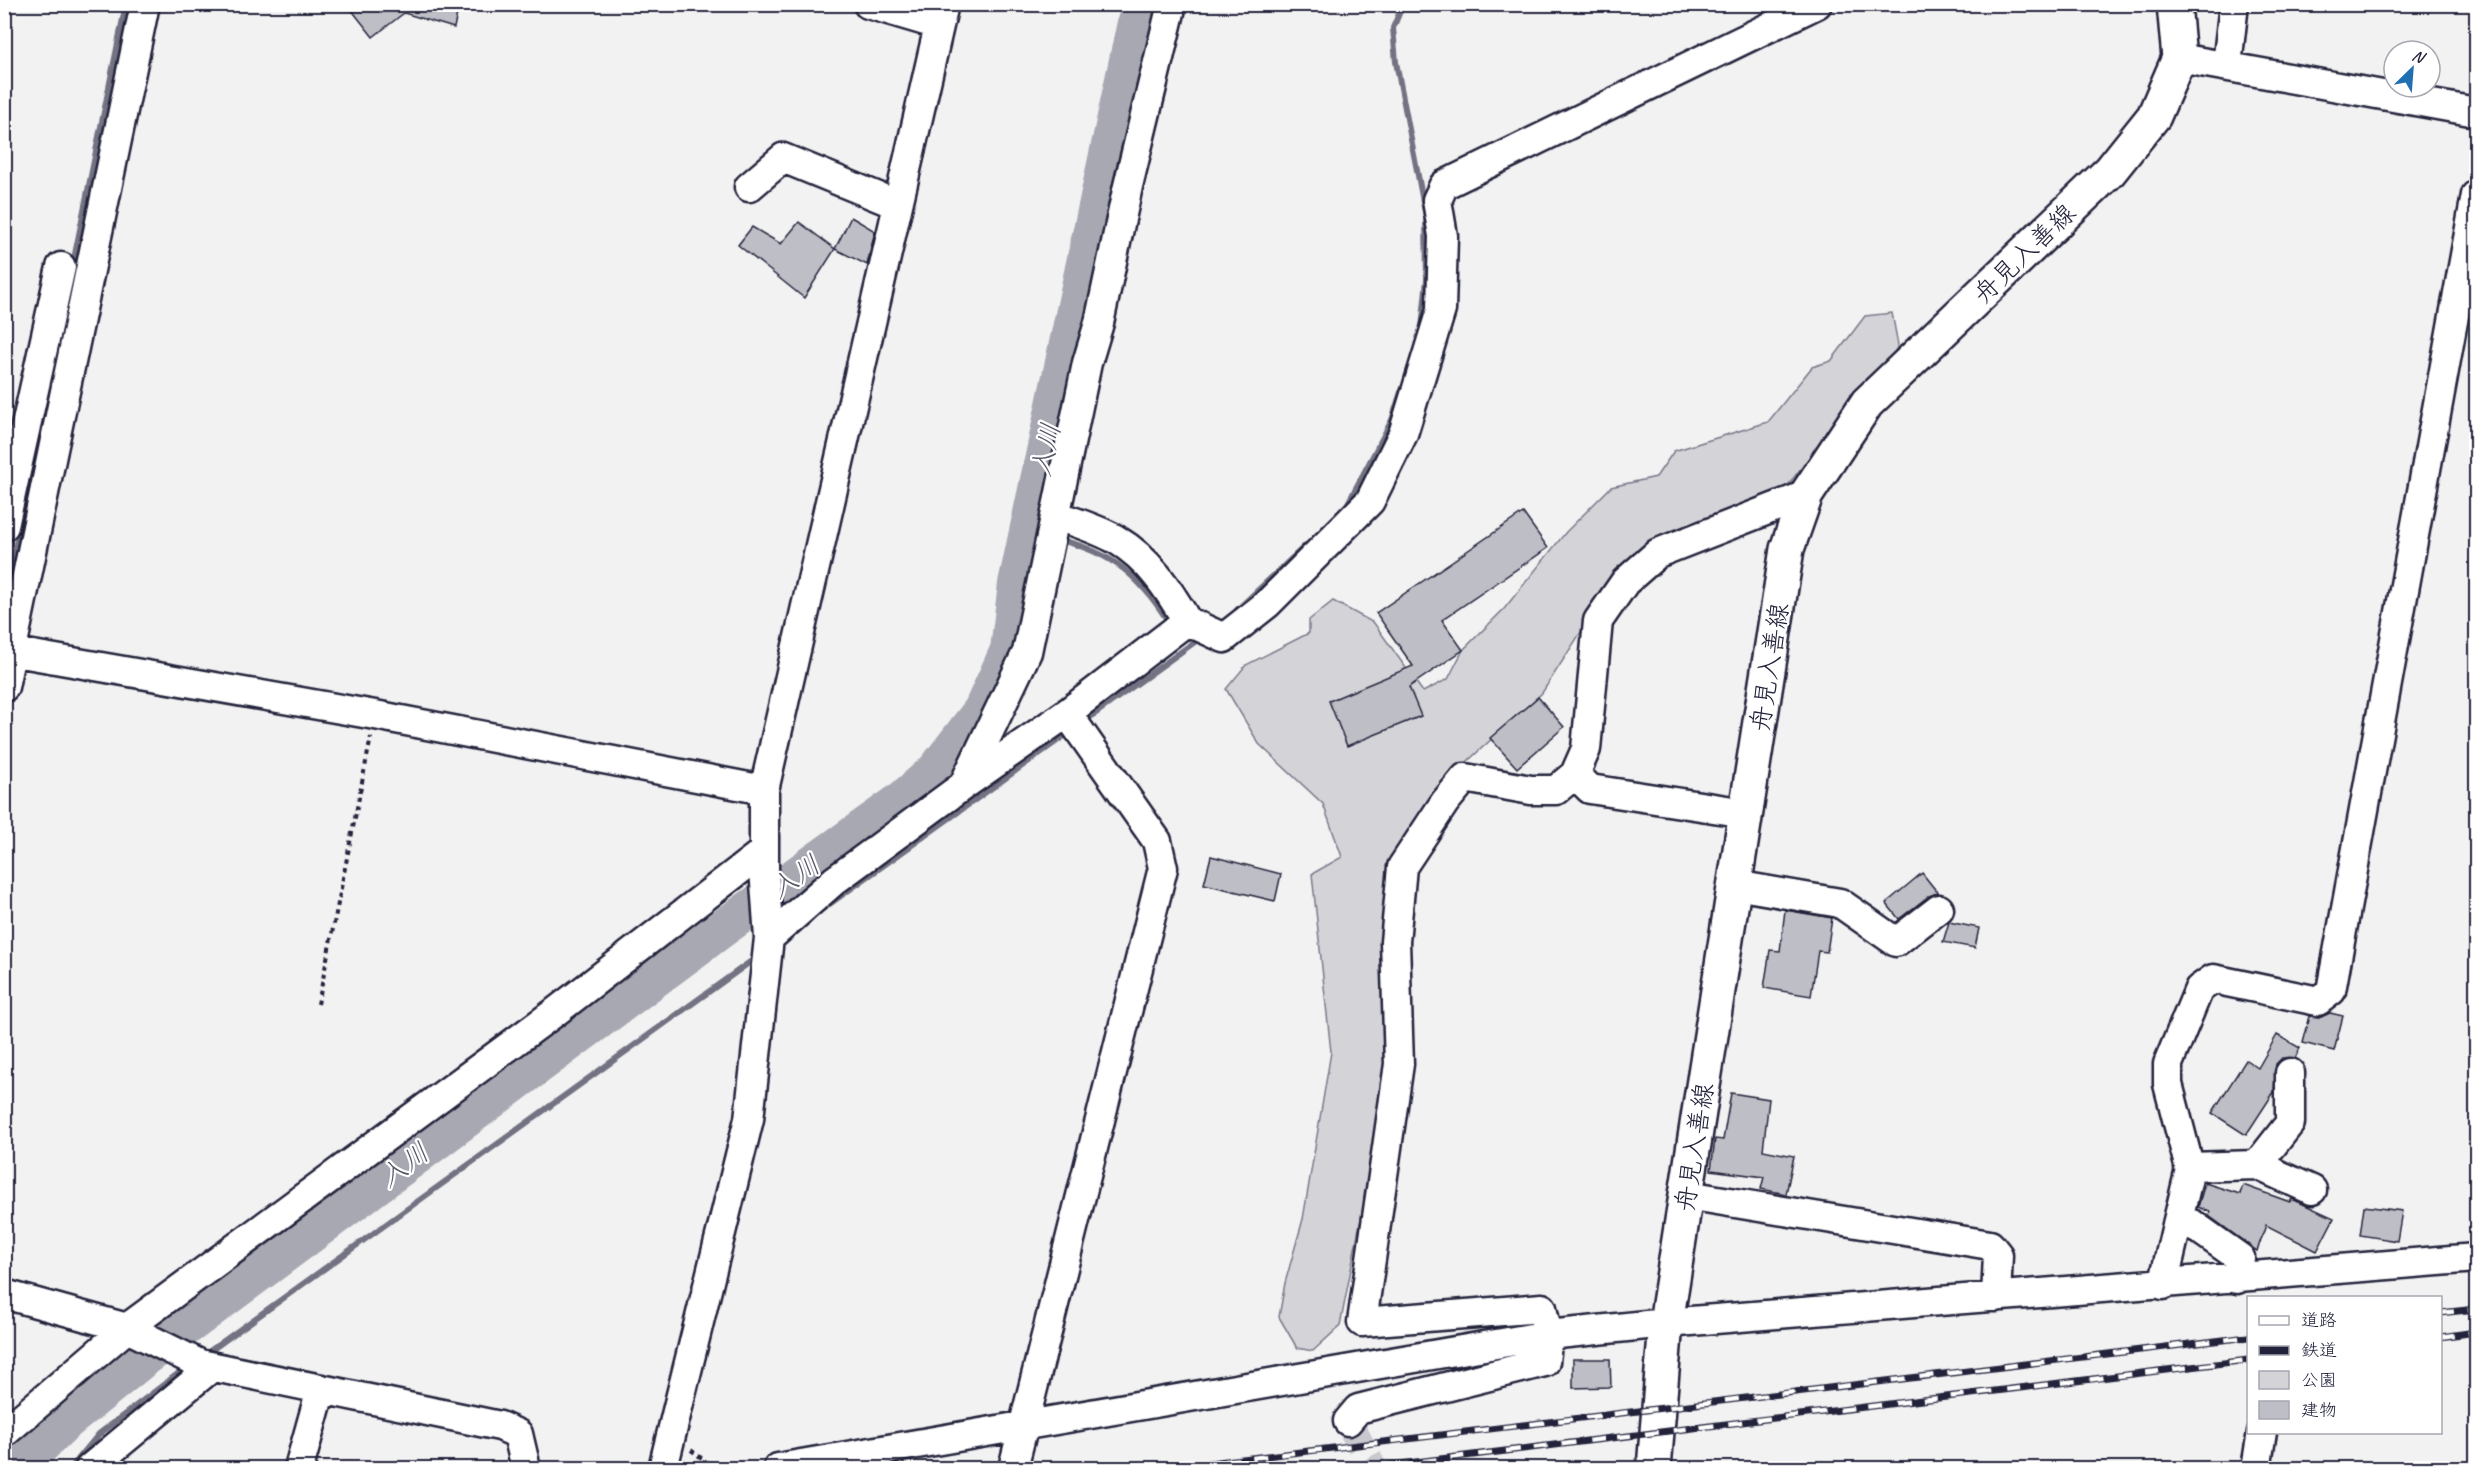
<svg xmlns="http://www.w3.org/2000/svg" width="2481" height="1473" font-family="Caveat,'Klee One',sans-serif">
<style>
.green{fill:#d3d3d8;stroke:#7a7a8a;stroke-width:1.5}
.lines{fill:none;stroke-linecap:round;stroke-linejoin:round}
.stream{stroke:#727282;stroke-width:6}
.river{stroke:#a8a8b2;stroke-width:38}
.building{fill:#bebec6;stroke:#22223b;stroke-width:1.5}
.minor-tunnel{stroke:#c8c8ce;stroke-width:28;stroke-dasharray:28 14;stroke-linecap:butt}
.minor-casing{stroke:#22223b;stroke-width:33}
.major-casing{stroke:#22223b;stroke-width:38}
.path{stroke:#22223b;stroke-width:4;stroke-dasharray:4.5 4.5;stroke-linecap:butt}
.minor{stroke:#fff;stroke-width:28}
.major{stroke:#fff;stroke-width:33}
.rail-casing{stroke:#22223b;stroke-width:7}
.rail{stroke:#fff;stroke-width:4.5;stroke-dasharray:14;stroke-linecap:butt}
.labels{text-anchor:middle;stroke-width:4.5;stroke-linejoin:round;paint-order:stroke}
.street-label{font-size:26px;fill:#22223b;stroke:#fff}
.water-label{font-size:27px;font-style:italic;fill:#58586b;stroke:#fff}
</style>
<rect width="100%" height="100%" fill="#f2f2f3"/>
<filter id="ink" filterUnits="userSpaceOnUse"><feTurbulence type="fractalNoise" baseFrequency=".0167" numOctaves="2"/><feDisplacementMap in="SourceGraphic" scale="12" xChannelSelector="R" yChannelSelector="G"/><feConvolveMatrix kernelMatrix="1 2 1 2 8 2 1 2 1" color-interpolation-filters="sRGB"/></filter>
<g filter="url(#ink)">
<!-- green -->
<path class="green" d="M1892,313L1898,345L1889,363L1841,415L1780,496L1613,582L1542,693L1458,770L1408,835L1378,1151L1359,1228L1340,1326L1313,1351L1297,1348L1279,1317L1285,1283L1303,1219L1331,1052L1312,874L1342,857L1323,804L1259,744L1226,689L1246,665L1309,633V620L1333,601L1374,623L1423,692L1448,679L1463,650L1504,609L1566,532L1611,487L1656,477L1674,451L1768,422L1812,367L1831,361L1865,316Z"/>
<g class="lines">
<!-- stream -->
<path class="stream" d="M1403,4L1393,28L1396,62L1426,217L1427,279L1422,328
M72,269L126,4
M1346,507L1392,420L1401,392
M1028,532L1044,536
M1056,539C1113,552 1141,577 1171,626
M4,602L39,435
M1237,610L1306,545
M1082,723L1203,636
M821,910L1071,731
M203,1356L757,957
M71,1468L99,1434L187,1367"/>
<!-- river -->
<path class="river" d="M18,1468L63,1424L143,1359L723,928L901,801L935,771L982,710L1009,650L1017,584L1140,4"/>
</g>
<!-- building -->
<path class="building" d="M347,4H459L454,28L404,13L373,37Z
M851,217L875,231L867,265L835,249Z
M799,222L835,249L804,298L738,245L752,227L781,244Z
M1523,513L1548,548L1442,620L1463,650L1409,687L1421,716L1347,746L1329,701L1413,666L1376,613Z
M1538,697L1564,727L1517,768L1490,738Z
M1211,856L1281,874L1275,901L1204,884Z
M1922,873L1938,893L1929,896L1899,919L1886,903Z
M1785,910L1832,918L1827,952L1818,951L1811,996L1764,988L1770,950L1780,951Z
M1949,922L1979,928L1975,948L1943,942Z
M2330,1013L2343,1016L2334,1051L2303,1043L2310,1016L2321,1017Z
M2277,1035L2300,1048L2295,1058H2282L2276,1064L2274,1092L2246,1135L2212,1113L2246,1060L2258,1068Z
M1731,1093L1769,1099L1763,1150L1794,1156L1786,1194L1761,1189L1764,1177L1711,1170L1715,1139L1723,1140Z
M2205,1183L2240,1194L2243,1185L2290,1202L2292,1199L2334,1218L2317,1251L2266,1225L2257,1251L2209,1216L2210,1212L2198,1207Z
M2364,1206L2402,1211L2397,1241L2360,1235Z
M1573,1359H1610L1611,1387L1573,1388Z"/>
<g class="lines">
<!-- minor-tunnel -->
<path class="minor-tunnel" d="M1348,1421L1373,1468"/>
<defs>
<path id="minor" d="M868,4L939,25
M2179,58L2476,112
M2227,65L2234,4
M749,187L783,158L898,205
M1056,515C1076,523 1098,529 1117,540C1149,559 1169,590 1187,621
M4,526L61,267
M4,650L375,715L764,790
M4,687L145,4
M1575,774L1590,789L1746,813
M965,782L1027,652L1087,363L1099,323L1128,186L1172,4
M1735,885L1840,903L1896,942L1939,909
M769,938L835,880L964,785L1067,713L1187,621L1224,638L1267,604L1370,501L1403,434L1441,310L1443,236L1437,200L1444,185L1817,4
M2257,1165L2312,1190
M2189,1167L2257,1165L2290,1123V1073
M1687,1195L1990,1245L1998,1255L1996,1297
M2192,1224L2240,1258L2237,1279
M2163,1285L2190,1169L2168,1084V1064L2199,989L2213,979L2318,1001L2331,991L2476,195
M4,1294L127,1328L200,1364L500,1426L518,1434L526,1468
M1348,1421L1358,1409L1545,1362L1548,1335L1542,1308L1362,1322L1399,1064L1395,942L1402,867L1445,802L1465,778L1531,790H1556L1575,774L1586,749L1598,621L1625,582L1658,553L1806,495
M4,1433L127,1328L554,1013L764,851
M90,1468L212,1367
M299,1468L321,1389
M663,1468L749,1119L769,938L764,869V790L944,4
M778,1468L1548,1335L1666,1323L2476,1258
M1013,1468L1163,868L1157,841L1067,713
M2256,1468L2262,1432"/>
<path id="major" d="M1654,1468L1666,1323L1787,549L1806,495L1867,403L2110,171L2154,116L2179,58L2174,4"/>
</defs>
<!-- minor casing -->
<use href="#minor" class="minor-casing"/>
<!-- major casing -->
<use href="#major" class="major-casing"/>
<!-- path -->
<path class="path" d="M318,1004L371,737
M691,1450L713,1467
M632,1468L640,1461"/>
<!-- minor -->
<use href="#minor" class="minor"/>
<!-- major -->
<use href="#major" class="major"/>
<defs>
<path id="rail" d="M2440,1313L2476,1309
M2440,1337L2476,1332
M1169,1468L2248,1337
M1367,1468L2248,1360"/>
</defs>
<!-- rail casing -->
<use href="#rail" class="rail-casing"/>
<!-- rail -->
<use href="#rail" class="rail"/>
</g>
</g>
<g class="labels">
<!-- street labels -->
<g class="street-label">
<text transform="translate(2024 253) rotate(-44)" y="9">舟見入善線</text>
<text transform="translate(1769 667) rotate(-81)" y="9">舟見入善線</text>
<text transform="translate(1694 1147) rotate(-81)" y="9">舟見入善線</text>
</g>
<!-- water labels -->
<g class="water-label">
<text transform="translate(1046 450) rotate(-78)" y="9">入川</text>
<text transform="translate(795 877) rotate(-35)" y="9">入川</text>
<text transform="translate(404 1165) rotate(-37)" y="9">入川</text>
</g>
</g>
<!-- margin -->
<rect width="2481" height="1473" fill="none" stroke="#fff" stroke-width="24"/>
<rect x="12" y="12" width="2457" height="1449" fill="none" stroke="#22223b" stroke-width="2" filter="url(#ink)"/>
<!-- legend -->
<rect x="2247" y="1296" width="195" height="138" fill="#ffffff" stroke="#a7a7b1" stroke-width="1.5"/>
<rect x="2259" y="1316" width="30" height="9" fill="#ffffff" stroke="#a7a7b1" stroke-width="1.5"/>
<text x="2301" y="1326" font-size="18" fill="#22223b">道路</text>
<rect x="2259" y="1346" width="30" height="9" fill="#22223b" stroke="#a7a7b1" stroke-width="1.5"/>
<text x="2301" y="1356" font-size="18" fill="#22223b">鉄道</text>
<rect x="2259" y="1371" width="30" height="18" fill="#d3d3d8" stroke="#a7a7b1" stroke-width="1.5"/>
<text x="2301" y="1386" font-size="18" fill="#22223b">公園</text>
<rect x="2259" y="1401" width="30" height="18" fill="#bebec6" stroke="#a7a7b1" stroke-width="1.5"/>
<text x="2301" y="1416" font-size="18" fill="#22223b">建物</text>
<!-- north arrow -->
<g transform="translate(2412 69) rotate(25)"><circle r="28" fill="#ffffff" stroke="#a7a7b1" stroke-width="1.5"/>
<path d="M0-4.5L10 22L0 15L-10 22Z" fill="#1f6fb2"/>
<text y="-9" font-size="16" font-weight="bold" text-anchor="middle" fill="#22223b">N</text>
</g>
</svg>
